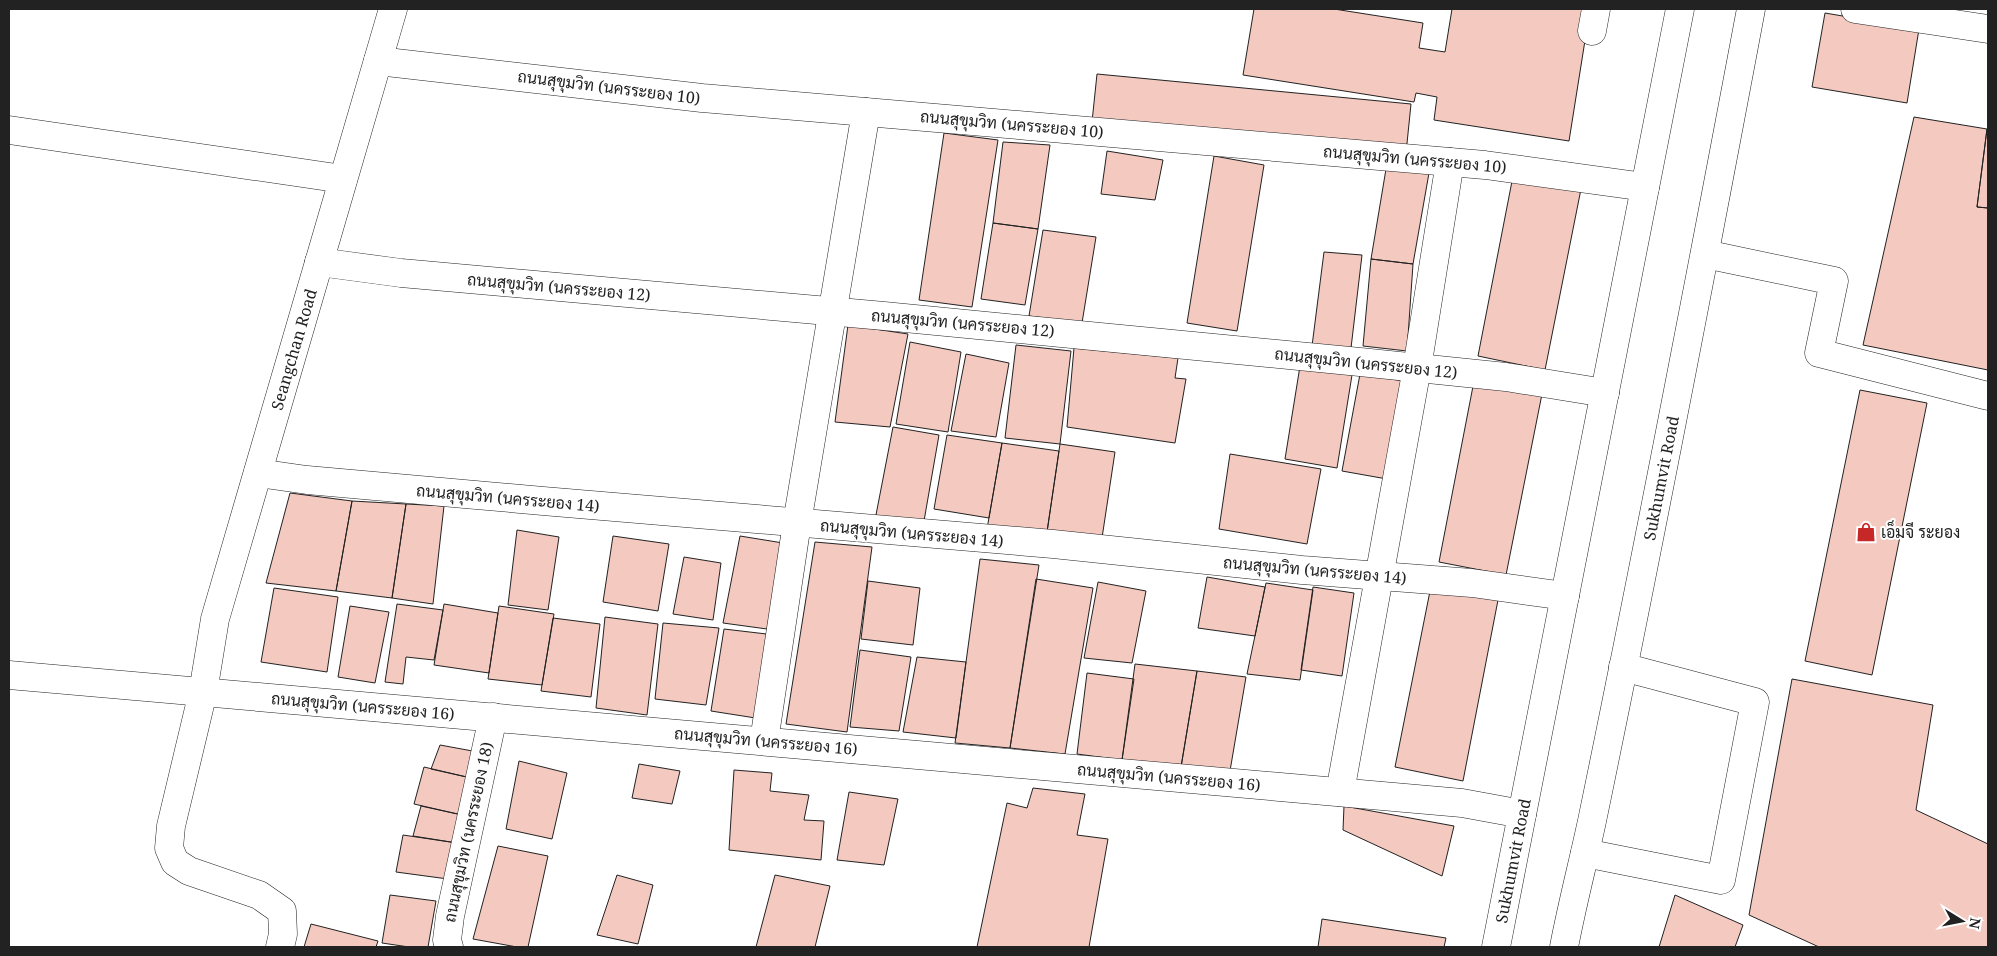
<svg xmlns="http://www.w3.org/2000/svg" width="1997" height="956" font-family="'Noto Serif',Sarabun,serif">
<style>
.building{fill:#f3c9c0;stroke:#222}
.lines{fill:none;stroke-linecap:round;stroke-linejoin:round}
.minor-casing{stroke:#222;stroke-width:29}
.major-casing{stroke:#222;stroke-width:29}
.minor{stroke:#fff;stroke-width:28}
.major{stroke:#fff;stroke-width:28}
.labels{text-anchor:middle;stroke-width:4;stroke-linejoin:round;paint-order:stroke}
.street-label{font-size:16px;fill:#222;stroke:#fff}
.poi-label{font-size:16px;fill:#222;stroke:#fff;text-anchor:start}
</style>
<rect width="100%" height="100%" fill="#fff"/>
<!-- building -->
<path class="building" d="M1254,9H1334L1423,23L1419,48L1445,52L1452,9H1590L1569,141L1434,120L1437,97L1416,93L1414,102L1243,75Z
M1825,13L1919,29L1907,103L1812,87Z
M1097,74L1411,104L1406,153L1092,122Z
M1914,117L1987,129L1977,207L1988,208V370L1863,345Z
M1987,129L1988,130V208L1977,207Z
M944,133L998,140L972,307L919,300Z
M1003,142L1050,145L1038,229L993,223Z
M1107,151L1163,160L1155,200L1101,194Z
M1214,156L1264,165L1237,331L1187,323Z
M1386,169L1429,173L1413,264L1371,259Z
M1513,176L1581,189L1545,370L1478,356Z
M993,223L1038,229L1025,305L981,299Z
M1043,230L1096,237L1082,323L1029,316Z
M1324,252L1362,255L1351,348L1312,346Z
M1371,259L1413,264L1407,351L1363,346Z
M848,325L908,334L890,427L835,422Z
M910,342L961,352L948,432L896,424Z
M1016,345L1071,351L1060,444L1005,438Z
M1074,348L1178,358L1175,378L1186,379L1175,443L1067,427Z
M966,354L1009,363L996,437L951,431Z
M1300,366L1352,375L1337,468L1285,459Z
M1360,374L1404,381L1387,479L1342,471Z
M1474,381L1542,394L1506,575L1439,562Z
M1860,390L1927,403L1872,675L1805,661Z
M893,427L939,435L924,521L875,520Z
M947,435L1002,443L989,518L934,509Z
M1002,443L1059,451L1047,532L987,529Z
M1060,444L1115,452L1102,538L1047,532Z
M1230,454L1321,469L1307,544L1219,529Z
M290,493L352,501L336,591L266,583Z
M352,501L406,504L392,598L336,591Z
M406,504L444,506L433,604L392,598Z
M517,530L559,537L548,610L508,605Z
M613,536L669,544L658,611L603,602Z
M740,536L783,543L767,629L723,623Z
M815,542L872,547L847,732L786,724Z
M684,557L721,563L713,620L673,614Z
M980,559L1039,565L1010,748L955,743Z
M1207,577L1265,587L1255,636L1198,628Z
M1036,579L1093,588L1065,754L1010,748Z
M868,581L920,588L913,645L861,639Z
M1098,582L1146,591L1132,663L1084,658Z
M1266,583L1313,590L1300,680L1247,674Z
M1431,586L1498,600L1463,781L1395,767Z
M1313,587L1354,593L1342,676L1301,670Z
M274,588L338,597L327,672L261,662Z
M397,604L443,610L434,660L406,657L403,684L385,682Z
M444,604L498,613L489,673L434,665Z
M350,606L389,612L375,683L338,677Z
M499,606L554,614L542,685L488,679Z
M605,617L658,624L647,715L596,708Z
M553,618L600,624L591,697L541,691Z
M663,623L719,628L706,705L655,699Z
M724,629L775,635L762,719L711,711Z
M860,650L911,657L899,731L850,727Z
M917,657L966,662L956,738L903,732Z
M1135,664L1197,671L1181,767L1122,760Z
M1197,671L1246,677L1230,771L1181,767Z
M1087,673L1134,679L1122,760L1077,754Z
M1792,679L1933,705L1916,810L1988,844V947H1819L1749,915Z
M440,745L478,752L471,778L431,769Z
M519,761L567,773L552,839L506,829Z
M639,764L680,771L672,804L632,798Z
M424,767L471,778L462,815L414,804Z
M734,770L772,773L770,791L809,795L804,820L824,821L821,860L729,850Z
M1033,788L1085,794L1077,835L1108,839L1089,947H977L1007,803L1027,808Z
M849,792L898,799L884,865L837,860Z
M421,806L462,815L457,843L413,836Z
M1344,806L1454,826L1442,876L1343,830Z
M403,835L457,843L448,879L396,872Z
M498,846L548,856L528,947H517L473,939Z
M617,875L653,885L638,944L597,935Z
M775,875L830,886L815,947H756Z
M390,895L436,901L428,947H409L382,943Z
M1675,895L1743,925L1735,947H1659Z
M1322,919L1446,938L1444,947H1318Z
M311,924L378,941L376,947H304Z"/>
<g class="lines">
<defs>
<g id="minor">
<path d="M1855,9L1988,29"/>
<path d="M1592,31L1596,9"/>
<path d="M378,61L702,98L1485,165L1645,187"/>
<path d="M9,130L343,179"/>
<path d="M1705,254L1834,281L1819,353L1988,396"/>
<path d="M319,262L401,273L884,316L1360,362L1506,377L1605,393"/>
<path d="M258,473L307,480L543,501L1053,544L1302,570L1472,583L1565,596"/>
<path d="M9,675L1462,803L1522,814"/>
<path d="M764,741L797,523L866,112"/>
<path d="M1340,792L1417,368L1450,162"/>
<path d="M1585,853L1721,880L1755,702L1623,667"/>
<path id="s1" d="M280,947L283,934L282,911L259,895L189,871L175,862L169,848L171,826L203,692L215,619L393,9"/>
<path d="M449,947L447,940L450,916L493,717"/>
</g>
<g id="major">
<path id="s2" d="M1496,947L1680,9"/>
<path id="s3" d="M1564,947C1572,905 1583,863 1592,821C1648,550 1700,280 1751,9"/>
</g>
</defs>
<!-- minor casing -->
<use href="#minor" class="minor-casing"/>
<!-- major casing -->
<use href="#major" class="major-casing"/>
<!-- minor -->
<use href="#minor" class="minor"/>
<!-- major -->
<use href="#major" class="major"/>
</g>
<!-- icons -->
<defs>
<symbol id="shop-bare" viewBox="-9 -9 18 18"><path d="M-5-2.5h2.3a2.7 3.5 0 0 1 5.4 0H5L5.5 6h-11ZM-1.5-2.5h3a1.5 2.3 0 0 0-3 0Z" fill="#c62828" stroke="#fff" stroke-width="2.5" paint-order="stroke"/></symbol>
</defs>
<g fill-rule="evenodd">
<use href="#shop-bare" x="1852" y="518" width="28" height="28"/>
</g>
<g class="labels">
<!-- street labels -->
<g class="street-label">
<text transform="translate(609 87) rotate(7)" y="6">ถนนสุขุมวิท (นครระยอง 10)</text>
<text transform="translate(1012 124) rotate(5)" y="6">ถนนสุขุมวิท (นครระยอง 10)</text>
<text transform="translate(1415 159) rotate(5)" y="6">ถนนสุขุมวิท (นครระยอง 10)</text>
<text transform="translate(559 287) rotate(5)" y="6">ถนนสุขุมวิท (นครระยอง 12)</text>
<text transform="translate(963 323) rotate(5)" y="6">ถนนสุขุมวิท (นครระยอง 12)</text>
<text dy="6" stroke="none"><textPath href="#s1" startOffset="685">Seangchan Road</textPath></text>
<text transform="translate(1366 363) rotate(6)" y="6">ถนนสุขุมวิท (นครระยอง 12)</text>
<text dy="6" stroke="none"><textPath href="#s3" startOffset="479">Sukhumvit Road</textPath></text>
<text transform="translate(508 498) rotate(5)" y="6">ถนนสุขุมวิท (นครระยอง 14)</text>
<text transform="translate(912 533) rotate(5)" y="6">ถนนสุขุมวิท (นครระยอง 14)</text>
<text transform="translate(1315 570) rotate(5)" y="6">ถนนสุขุมวิท (นครระยอง 14)</text>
<text transform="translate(363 706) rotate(5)" y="6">ถนนสุขุมวิท (นครระยอง 16)</text>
<text transform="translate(766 741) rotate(5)" y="6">ถนนสุขุมวิท (นครระยอง 16)</text>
<text transform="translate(1169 777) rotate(5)" y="6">ถนนสุขุมวิท (นครระยอง 16)</text>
<text transform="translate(468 832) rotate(-78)" y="6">ถนนสุขุมวิท (นครระยอง 18)</text>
<text dy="6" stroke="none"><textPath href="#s2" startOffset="88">Sukhumvit Road</textPath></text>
</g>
<!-- poi labels -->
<g class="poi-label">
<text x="1881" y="538">เอ็มจี ระยอง</text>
</g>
</g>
<!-- border -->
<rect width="1997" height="956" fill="none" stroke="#222222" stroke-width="20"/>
<!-- north arrow -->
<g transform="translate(1962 921) rotate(100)" stroke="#ffffff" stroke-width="4" paint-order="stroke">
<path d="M0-4L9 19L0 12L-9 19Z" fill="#222222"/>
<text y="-8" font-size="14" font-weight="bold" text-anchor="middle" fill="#222222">N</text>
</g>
</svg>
